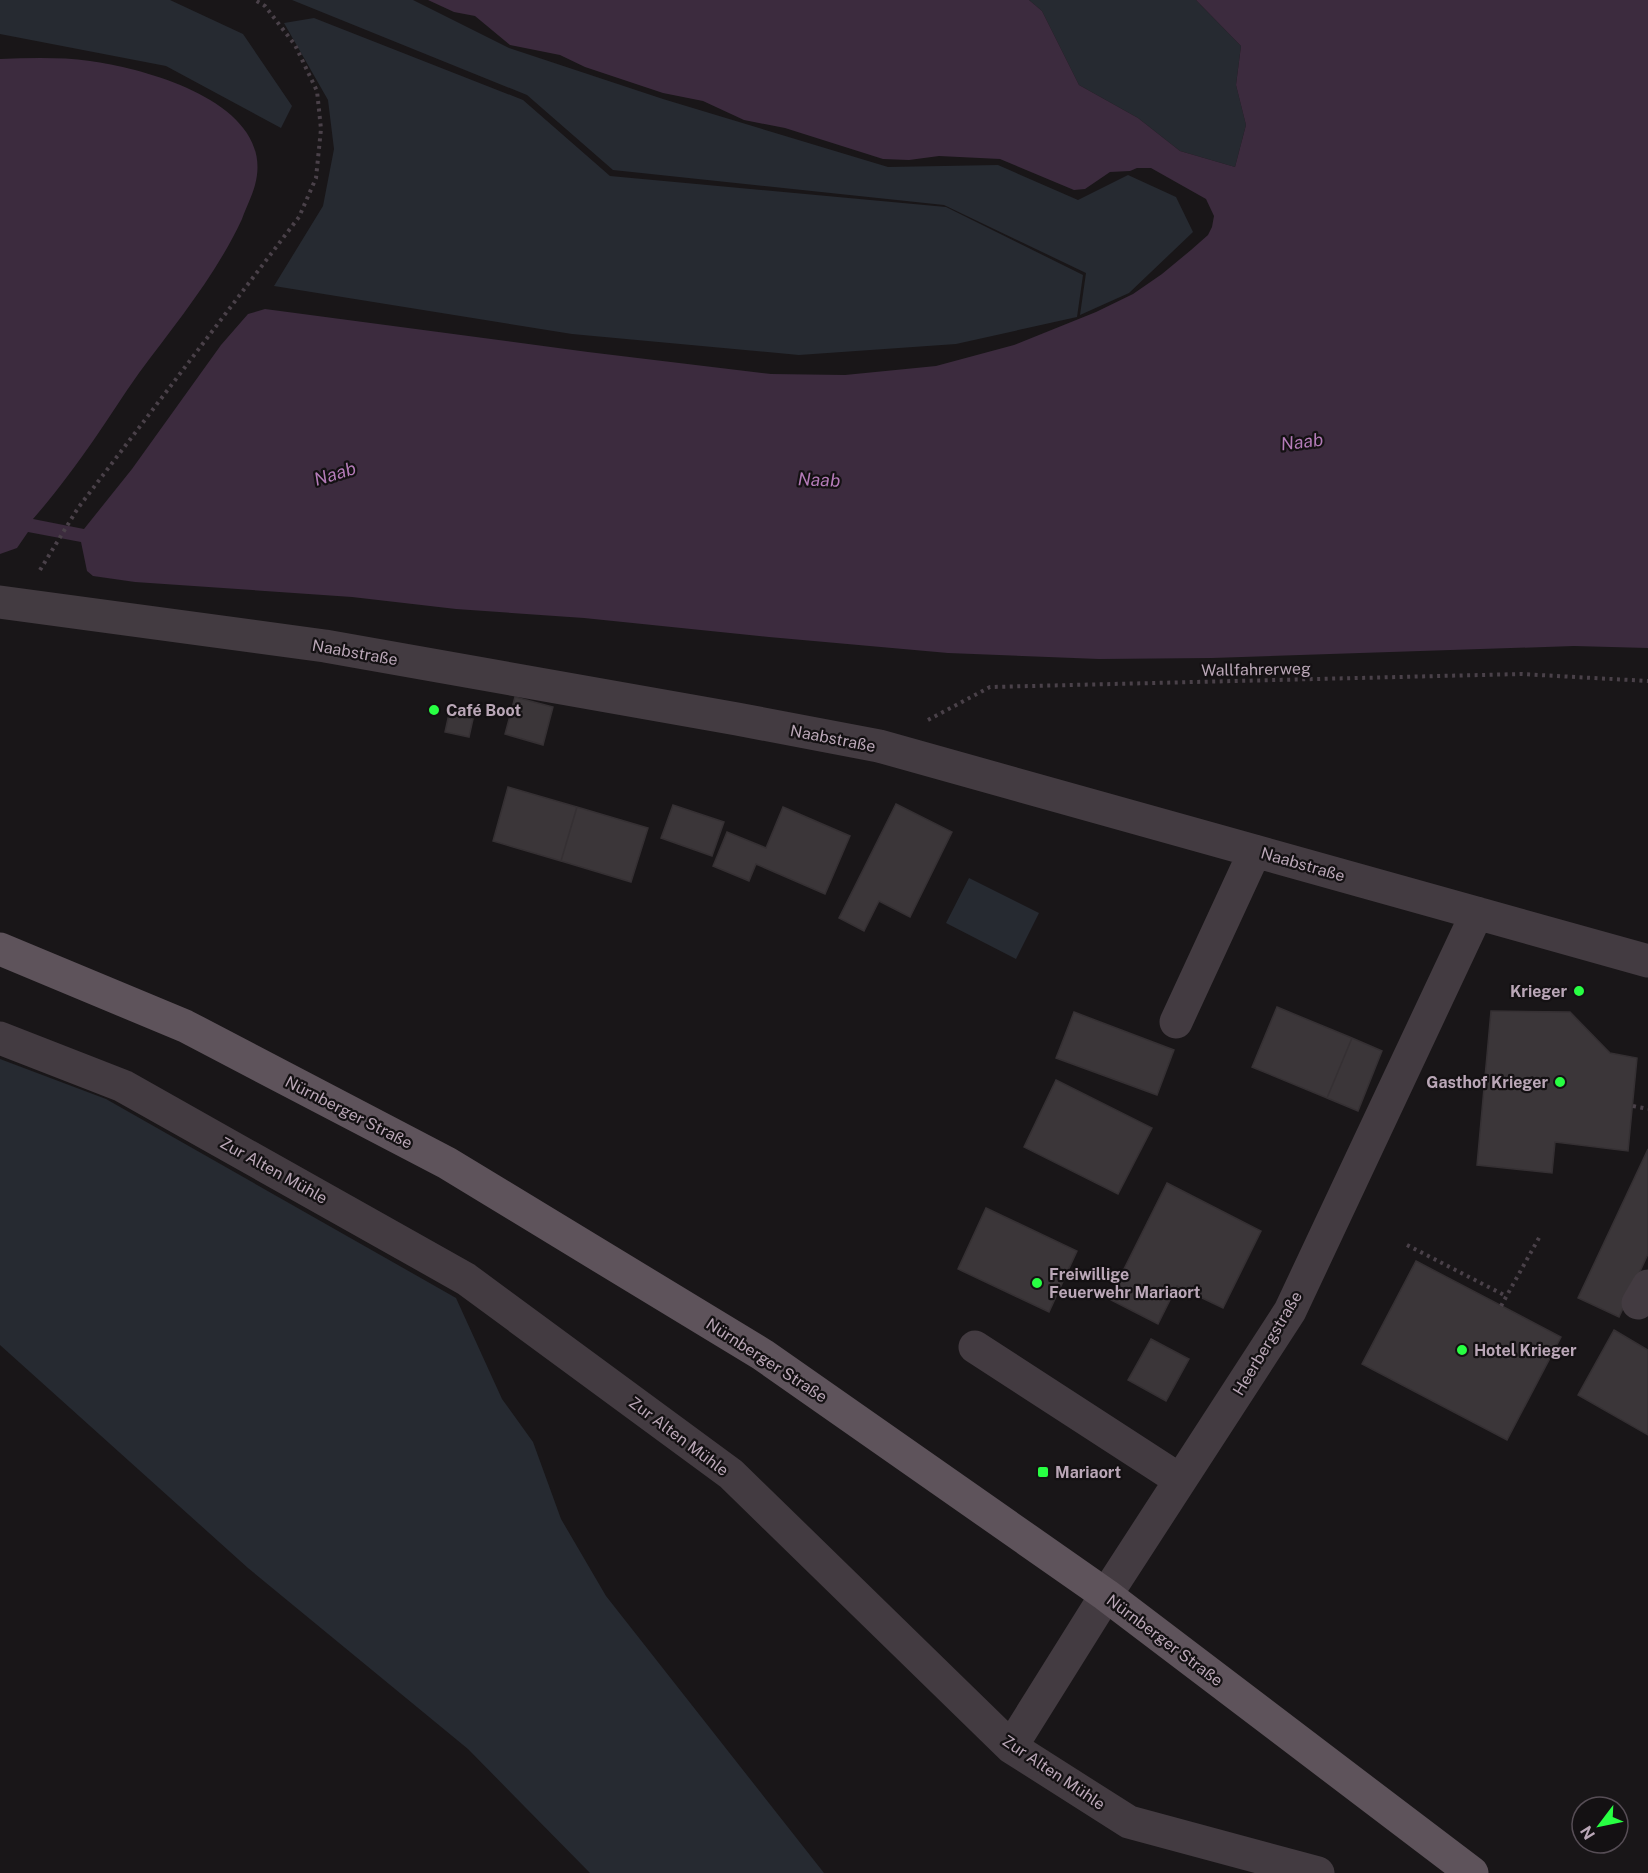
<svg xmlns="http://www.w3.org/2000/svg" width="1648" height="1873" font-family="'Public Sans',sans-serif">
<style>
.green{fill:#262a31}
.water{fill:#3c2b3e}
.building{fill:#3b3639;stroke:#353033;stroke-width:1.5}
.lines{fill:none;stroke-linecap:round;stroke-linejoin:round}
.path{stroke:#4a4149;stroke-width:4;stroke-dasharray:3 4.5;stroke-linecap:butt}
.minor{stroke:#433b41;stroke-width:33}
.major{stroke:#5e535b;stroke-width:33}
.poi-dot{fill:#28ff43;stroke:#141113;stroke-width:2}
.labels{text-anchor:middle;stroke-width:4.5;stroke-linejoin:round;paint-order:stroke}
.street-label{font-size:16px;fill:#baa7b7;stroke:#141113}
.poi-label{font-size:16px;font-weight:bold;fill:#baa7b7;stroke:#141113;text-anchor:start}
.water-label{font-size:18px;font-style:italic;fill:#b47bb8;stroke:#141113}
</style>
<rect width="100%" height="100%" fill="#191618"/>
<!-- green -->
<path class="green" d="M0,0H170L243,34L292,106L281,128L166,66L0,34Z
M292,0H413L509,48L663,99L888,167L998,165L1078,200L1128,175L1176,197L1193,232L1129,293L1080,315L1086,273L944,205L613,170L527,95Z
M1029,0H1196L1241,46L1236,85L1246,125L1235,167L1180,151L1138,118L1079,85L1042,11Z
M314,18L523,100L610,176L946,207L1083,275L1077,317L956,344L799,355L572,334L274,286L323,206L334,149L328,100L284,23Z
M969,878L1039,913L1016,959L946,923Z
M0,1059L106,1099L456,1298L502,1399L533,1442L561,1519L606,1596L824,1873H590L468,1749L248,1568L0,1345Z"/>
<!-- water -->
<path class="water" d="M428,0H1029L1042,11L1079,85L1138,118L1180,151L1235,167L1246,125L1236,85L1241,46L1196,0H1648V648L1574,646L1212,658L1099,659L948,653L769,637L584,618L456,609L352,597L135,582L93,576L87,571L81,542L28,532L17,548L0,554V59C30,58 61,57 90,61C148,69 277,104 255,185C252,196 246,208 242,219C216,275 176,323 139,373C123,395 109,418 93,441C75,467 54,495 33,519L84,529L132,469L221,345L248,314L265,309L588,352L771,374L845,375L936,366L1014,345L1096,312L1133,294L1162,274L1191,250L1208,235L1212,227L1214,216L1206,199L1151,168H1137L1130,171L1110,172L1085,189L1074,190L1000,159L939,156L909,160L883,159L785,128L744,120L703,101L663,93L585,67L560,55L510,45L475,16L454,12Z"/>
<!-- building -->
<path class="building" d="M515,697L553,707L543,745L505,734Z
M449,714L473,719L469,737L445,732Z
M508,787L577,807L561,861L493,841Z
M896,804L952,832L910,917L879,901L864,931L839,918Z
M673,805L724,822L712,856L661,838Z
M577,807L648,828L631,882L561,861Z
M783,807L850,836L825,894L756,864L749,881L713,866L727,832L766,848Z
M1277,1007L1352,1038L1327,1098L1252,1067Z
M1491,1011L1570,1012L1610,1053L1637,1058L1628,1151L1555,1142L1552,1173L1477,1165Z
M1074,1012L1174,1050L1157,1095L1056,1058Z
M1352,1038L1382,1051L1358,1111L1327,1098Z
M1056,1080L1152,1128L1118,1194L1024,1147Z
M1648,1149V1254L1619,1317L1578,1298Z
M1167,1183L1261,1231L1223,1308L1177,1286L1158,1324L1109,1299Z
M986,1208L1077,1251L1049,1312L958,1269Z
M1416,1261L1561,1337L1507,1440L1362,1364Z
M1614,1330L1648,1350V1435L1578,1395Z
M1151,1339L1189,1359L1166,1401L1128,1380Z"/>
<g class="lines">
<!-- path -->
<path class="path" d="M40,570L78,508L299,217L316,178L321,129L317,91L295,45L265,6L255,0
M928,720L990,687L1521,674L1648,681
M1633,1106L1648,1109
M1407,1245L1506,1296
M1501,1306L1540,1236"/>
<!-- minor -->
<path class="minor" d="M0,602L325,646L737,719L879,746L1648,961
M1176,1022L1255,851
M0,1038L123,1086L466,1279L731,1474L1011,1747L1129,1822L1318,1873
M1638,1303L1648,1286
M975,1347L1180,1480
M1011,1747L1106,1595L1290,1311L1477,913"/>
<!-- major -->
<path class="major" d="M0,949L185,1026L447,1163L763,1355L1106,1595L1472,1873"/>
</g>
<!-- markers -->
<g class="poi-dot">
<circle cx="434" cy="710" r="6"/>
<circle cx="1579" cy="991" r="6"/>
<circle cx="1560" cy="1082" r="6"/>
<circle cx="1037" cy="1283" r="6"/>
<circle cx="1462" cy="1350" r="6"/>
<rect x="1037" y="1466" width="12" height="12" rx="3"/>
</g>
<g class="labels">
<!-- street labels -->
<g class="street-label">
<text transform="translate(355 652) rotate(10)" y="6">Naabstraße</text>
<text transform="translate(1256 669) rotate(-1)" y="6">Wallfahrerweg</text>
<text transform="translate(833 738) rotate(11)" y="6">Naabstraße</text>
<text transform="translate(1303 864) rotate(16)" y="6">Naabstraße</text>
<text transform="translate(349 1112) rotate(27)" y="6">Nürnberger Straße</text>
<text transform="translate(274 1170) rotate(29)" y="6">Zur Alten Mühle</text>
<text transform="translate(1267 1343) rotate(-59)" y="6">Heerbergstraße</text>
<text transform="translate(767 1360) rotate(33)" y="6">Nürnberger Straße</text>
<text transform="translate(679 1436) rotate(37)" y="6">Zur Alten Mühle</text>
<text transform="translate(1165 1640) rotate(37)" y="6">Nürnberger Straße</text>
<text transform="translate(1054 1772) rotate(34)" y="6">Zur Alten Mühle</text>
</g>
<!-- poi labels -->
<g class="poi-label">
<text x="446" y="716">Café Boot</text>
<text x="1567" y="997" text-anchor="end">Krieger</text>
<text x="1548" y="1088" text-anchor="end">Gasthof Krieger</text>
<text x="1049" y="1280">Freiwillige<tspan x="1049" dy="18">Feuerwehr Mariaort</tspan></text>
<text x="1474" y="1356">Hotel Krieger</text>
<text x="1055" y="1478">Mariaort</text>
</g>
<!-- water labels -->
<g class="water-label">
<text transform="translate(1302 442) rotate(-7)" y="6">Naab</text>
<text transform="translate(335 474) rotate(-17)" y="6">Naab</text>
<text transform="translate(819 480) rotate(2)" y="6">Naab</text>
</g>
</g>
<!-- north arrow -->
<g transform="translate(1600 1825) rotate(238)"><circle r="28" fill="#141113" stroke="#564d55" stroke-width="1.5"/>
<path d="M0-4.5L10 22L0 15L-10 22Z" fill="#28ff43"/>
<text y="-9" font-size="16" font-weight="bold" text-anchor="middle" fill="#baa7b7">N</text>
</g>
</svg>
